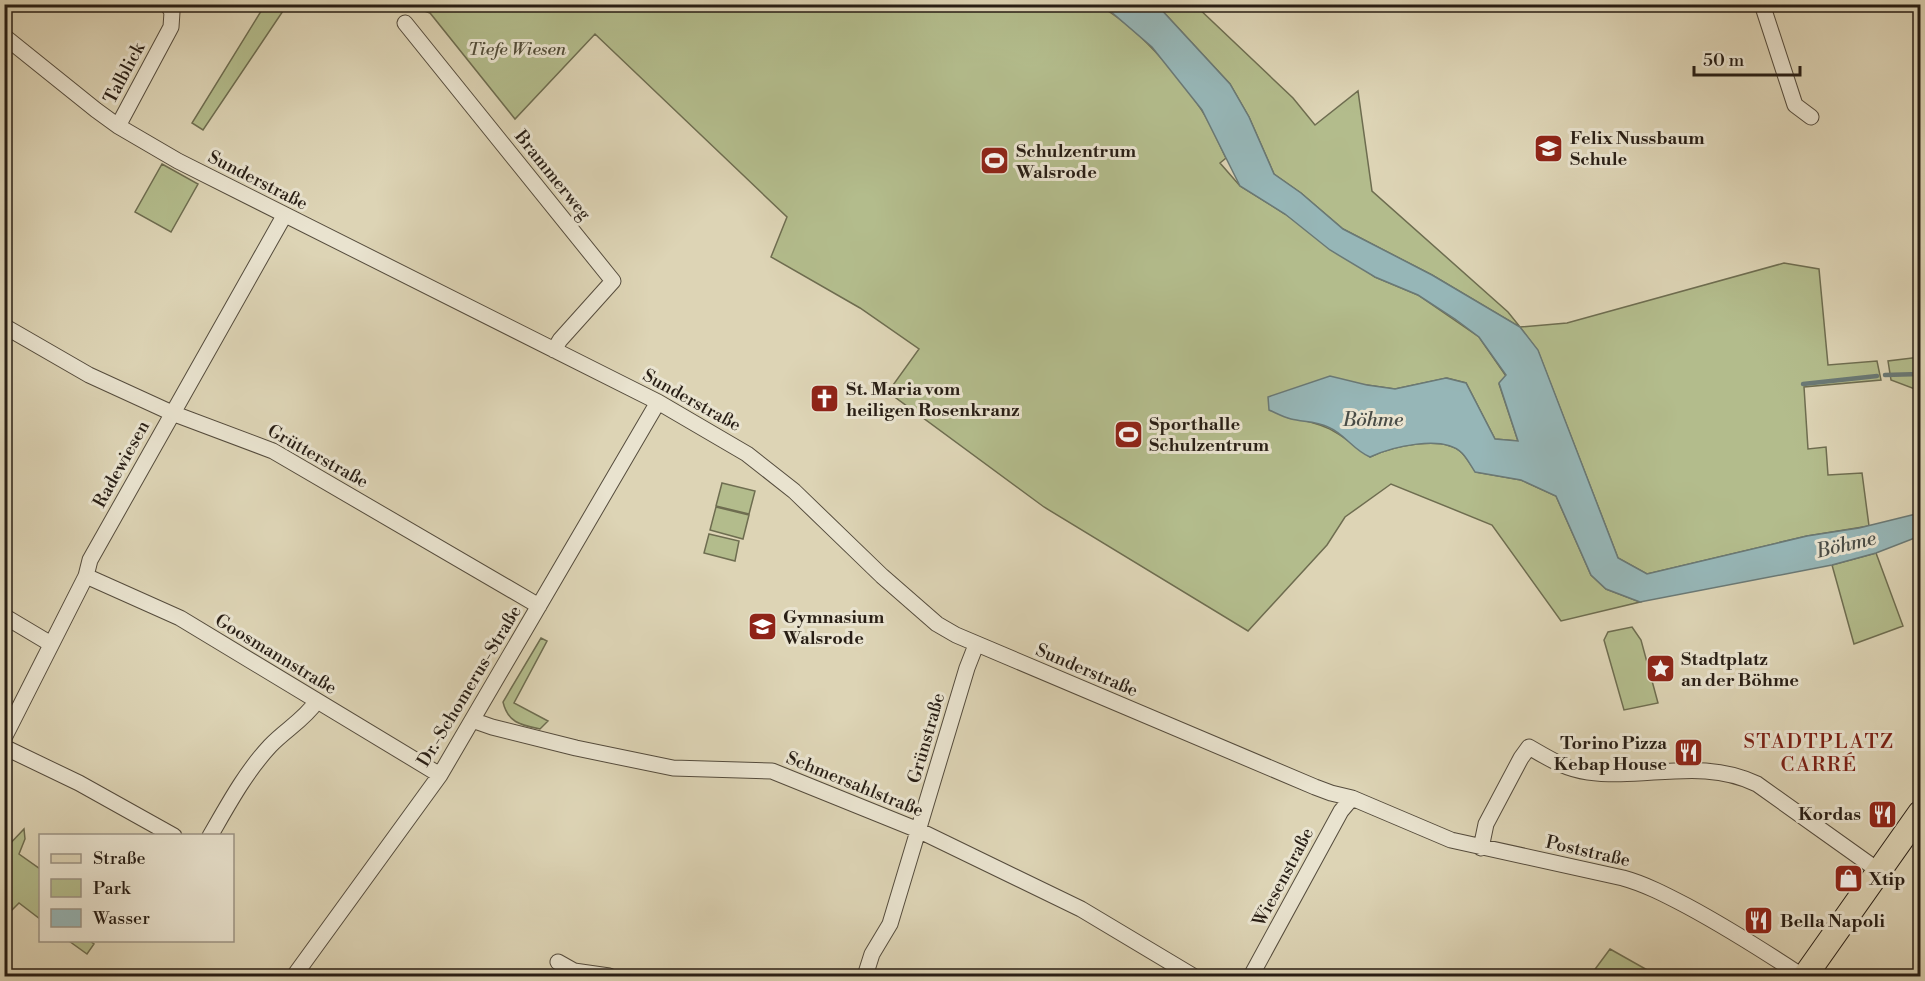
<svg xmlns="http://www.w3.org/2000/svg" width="1925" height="981" font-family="'Libre Bodoni',serif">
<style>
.green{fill:#b3bc8c;stroke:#6e6d50;stroke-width:1.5}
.water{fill:#96b6b7;stroke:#6a7976;stroke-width:1.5}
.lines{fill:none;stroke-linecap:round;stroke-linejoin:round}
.stream{stroke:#6a7976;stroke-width:4.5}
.street-casing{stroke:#554c3d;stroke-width:17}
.primary-casing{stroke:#281e15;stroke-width:26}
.street{stroke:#e9e3cf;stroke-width:15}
.primary{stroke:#ddd4b5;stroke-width:24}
.labels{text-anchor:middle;stroke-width:6;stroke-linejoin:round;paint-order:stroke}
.park-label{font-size:18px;font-style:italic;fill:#524d39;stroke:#e9e3cf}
.street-label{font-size:18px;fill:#281e15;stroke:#e9e3cf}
.poi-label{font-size:18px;font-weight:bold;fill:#281e15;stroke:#e9e3cf;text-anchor:start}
.water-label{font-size:20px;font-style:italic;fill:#494c46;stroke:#e9e3cf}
.neighbourhood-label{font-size:20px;letter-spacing:1.5px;fill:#7a1f14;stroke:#e9e3cf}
</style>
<rect width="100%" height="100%" fill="#ddd4b5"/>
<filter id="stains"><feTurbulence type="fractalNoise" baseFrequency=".00333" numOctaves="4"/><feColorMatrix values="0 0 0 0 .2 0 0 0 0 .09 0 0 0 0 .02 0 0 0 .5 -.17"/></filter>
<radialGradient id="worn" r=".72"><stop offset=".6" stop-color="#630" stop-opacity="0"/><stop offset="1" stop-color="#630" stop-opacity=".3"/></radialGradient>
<!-- green -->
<path class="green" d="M263,5H287L203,130L192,123L263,8Z
M408,5H1098C1136,25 1178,74 1201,109C1211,124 1218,142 1226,158L1220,163L1240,186L1285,214L1375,277L1418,295L1479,337L1506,376L1499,384L1518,441L1495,439L1466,383L1447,378L1395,389L1367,385L1290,418C1330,424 1338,433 1370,457C1391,447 1443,434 1462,453C1467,458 1471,466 1476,472L1521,480L1556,496L1591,575L1606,589L1640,602L1561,621L1492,525L1391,484L1345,517L1327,545L1248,631L1044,507L888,392L919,349L860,308L771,257L787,217L595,34L515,119L430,13Z
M1157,5H1195L1293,98L1315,125L1358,91L1372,191L1508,312L1520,327L1567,323L1784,263L1819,269L1828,365L1877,361L1881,380L1804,387L1808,449L1826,447L1828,475L1862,473L1869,526L1807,536L1647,574L1618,558L1538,351L1520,327L1432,275L1343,229L1301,193L1274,174L1249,117L1230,84Z
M162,164L198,184L171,232L135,212Z
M1920,357V391L1891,380L1888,361Z
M722,483L755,491L749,514L716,506Z
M716,507L749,515L743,539L710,530Z
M709,534L739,541L735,561L704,553Z
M1876,553L1903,626L1854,644L1832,565Z
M1632,627L1641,640L1658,703L1624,710L1604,640L1608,632Z
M541,638L547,641L514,703L548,721L540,729C521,725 508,723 503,702Z
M24,829L25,839L19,854L40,869V919L19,903L5,917V849Z
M69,941H90L94,944L87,954Z
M1610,949L1658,976H1590Z"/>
<!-- water -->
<path class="water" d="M1098,5H1157L1230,84L1249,117L1274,174L1301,193L1343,229L1432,275L1520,327L1538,350L1618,558L1647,574L1807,536L1859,528L1920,513V536L1876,553L1832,565L1640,602L1606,589L1591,575L1556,496L1521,480L1475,472C1471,466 1467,458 1462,453C1443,434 1391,447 1370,457C1353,450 1345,434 1328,427C1316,421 1303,422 1291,419C1283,417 1276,413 1269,410L1268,397L1330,376L1367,385L1395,389L1446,378L1466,383L1495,439L1518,441L1499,383L1506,375L1479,337L1455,319L1418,295L1375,277L1330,250L1285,214L1240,186L1202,110L1152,47L1110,11Z"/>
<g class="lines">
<!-- stream -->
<path class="stream" d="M1885,375L1920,374
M1803,384L1877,376"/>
<defs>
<path id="street" d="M1762,4L1795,105L1811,117
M405,23L613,281L560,340L554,350
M4,36L96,110L118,126L178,161L658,402L747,454L794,491L882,576L937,624L956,635L1315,787L1331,793L1352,798L1451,840L1623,878C1645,884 1666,895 1687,906C1726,927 1764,951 1802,976
M118,126L171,27L172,12L167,4
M4,326L89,375L172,413L273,451L539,606
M86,576L180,618L440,775
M4,616L51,644
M472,720L492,727L576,748L673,768L772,771L918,830L1081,909L1193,976
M4,738L86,576L90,560L284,216
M4,747L79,783L174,836
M210,836C228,805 245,773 270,746C285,730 304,720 317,701
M1481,848L1486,824L1521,758L1529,747C1548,758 1565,769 1588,772C1645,780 1702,757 1757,784L1879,871
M558,962L574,971L609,976
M294,976L440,775L658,402
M865,976L872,954L890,924L967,668L976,645
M1251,976L1341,811L1352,798"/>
<path id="primary" d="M1805,976L1920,813"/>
</defs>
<!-- street casing -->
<use href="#street" class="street-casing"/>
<!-- primary casing -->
<use href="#primary" class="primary-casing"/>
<!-- street -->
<use href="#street" class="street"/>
<!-- primary -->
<use href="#primary" class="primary"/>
</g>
<!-- icons -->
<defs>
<symbol id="school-square" viewBox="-11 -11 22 22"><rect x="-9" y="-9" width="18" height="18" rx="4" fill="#8f2418" stroke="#e9e3cf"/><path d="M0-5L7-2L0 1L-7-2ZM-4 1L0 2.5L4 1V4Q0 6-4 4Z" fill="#fff"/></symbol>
<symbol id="stadium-square" viewBox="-11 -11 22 22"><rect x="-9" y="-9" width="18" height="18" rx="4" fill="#8f2418" stroke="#e9e3cf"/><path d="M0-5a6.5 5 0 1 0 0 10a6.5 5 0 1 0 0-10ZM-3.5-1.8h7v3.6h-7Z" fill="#fff"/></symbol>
<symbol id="church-square" viewBox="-11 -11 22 22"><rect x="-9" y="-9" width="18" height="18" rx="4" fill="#8f2418" stroke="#e9e3cf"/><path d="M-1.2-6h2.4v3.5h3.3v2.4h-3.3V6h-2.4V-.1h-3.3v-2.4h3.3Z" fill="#fff"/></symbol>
<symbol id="sight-square" viewBox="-11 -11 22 22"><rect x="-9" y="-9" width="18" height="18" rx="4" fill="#8f2418" stroke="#e9e3cf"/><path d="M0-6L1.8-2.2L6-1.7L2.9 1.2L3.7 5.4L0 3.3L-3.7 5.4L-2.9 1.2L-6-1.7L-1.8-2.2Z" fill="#fff"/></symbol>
<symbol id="restaurant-square" viewBox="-11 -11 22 22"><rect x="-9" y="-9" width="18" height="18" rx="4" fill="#8f2418" stroke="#e9e3cf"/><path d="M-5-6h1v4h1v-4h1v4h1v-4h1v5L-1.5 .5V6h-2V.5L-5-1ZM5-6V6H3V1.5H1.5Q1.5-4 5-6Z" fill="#fff"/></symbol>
<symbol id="shop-square" viewBox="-11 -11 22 22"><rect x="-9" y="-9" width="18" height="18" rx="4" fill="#8f2418" stroke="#e9e3cf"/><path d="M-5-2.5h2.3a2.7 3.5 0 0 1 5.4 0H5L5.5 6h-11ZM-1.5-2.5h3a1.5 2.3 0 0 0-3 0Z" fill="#fff"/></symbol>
</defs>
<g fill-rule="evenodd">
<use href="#school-square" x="1532" y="132" width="33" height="33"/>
<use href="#stadium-square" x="978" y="144" width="33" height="33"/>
<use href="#church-square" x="808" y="382" width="33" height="33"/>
<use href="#stadium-square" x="1112" y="418" width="33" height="33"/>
<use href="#school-square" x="746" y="610" width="33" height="33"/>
<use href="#sight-square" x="1644" y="652" width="33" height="33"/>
<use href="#restaurant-square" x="1672" y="736" width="33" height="33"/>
<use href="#restaurant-square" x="1866" y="798" width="33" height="33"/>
<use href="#shop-square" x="1832" y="862" width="33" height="33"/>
<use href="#restaurant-square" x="1742" y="904" width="33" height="33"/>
</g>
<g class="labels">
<!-- park labels -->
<g class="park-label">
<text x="517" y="55">Tiefe Wiesen</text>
</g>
<!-- street labels -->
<g class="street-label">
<text transform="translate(124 73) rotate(-62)" y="6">Talblick</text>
<text transform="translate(553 175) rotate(51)" y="6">Brammerweg</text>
<text transform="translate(258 180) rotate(27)" y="6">Sunderstraße</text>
<text transform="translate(692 400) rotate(29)" y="6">Sunderstraße</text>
<text transform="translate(318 456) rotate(29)" y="6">Grütterstraße</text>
<text transform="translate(121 464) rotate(-61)" y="6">Radewiesen</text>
<text transform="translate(276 654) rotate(31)" y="6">Goosmannstraße</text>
<text transform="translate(1087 670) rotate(23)" y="6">Sunderstraße</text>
<text transform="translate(469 686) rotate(-59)" y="6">Dr.-Schomerus-Straße</text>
<text transform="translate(926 738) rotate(-74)" y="6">Grünstraße</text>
<text transform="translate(855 784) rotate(22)" y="6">Schmersahlstraße</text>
<text transform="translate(1588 851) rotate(13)" y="6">Poststraße</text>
<text transform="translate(1283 877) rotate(-62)" y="6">Wiesenstraße</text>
</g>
<!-- poi labels -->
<g class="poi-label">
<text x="1570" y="144">Felix Nussbaum<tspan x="1570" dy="21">Schule</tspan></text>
<text x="1016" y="157">Schulzentrum<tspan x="1016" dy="21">Walsrode</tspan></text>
<text x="846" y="395">St. Maria vom<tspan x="846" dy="21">heiligen Rosenkranz</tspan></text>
<text x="1149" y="430">Sporthalle<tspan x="1149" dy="21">Schulzentrum</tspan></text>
<text x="783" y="623">Gymnasium<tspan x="783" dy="21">Walsrode</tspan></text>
<text x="1681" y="665">Stadtplatz<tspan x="1681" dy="21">an der Böhme</tspan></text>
<text x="1667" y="749" text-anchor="end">Torino Pizza<tspan x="1667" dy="21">Kebap House</tspan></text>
<text x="1861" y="820" text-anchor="end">Kordas</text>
<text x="1869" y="885">Xtip</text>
<text x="1780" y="927">Bella Napoli</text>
</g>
<!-- water labels -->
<g class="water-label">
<text x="1373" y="426">Böhme</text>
<text transform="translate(1846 544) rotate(-13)" y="7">Böhme</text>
</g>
<!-- neighbourhood labels -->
<g class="neighbourhood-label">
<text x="1819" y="748">STADTPLATZ<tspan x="1819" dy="23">CARRÉ</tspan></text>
</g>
</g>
<!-- margin -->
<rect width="1925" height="981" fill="none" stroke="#ddd4b5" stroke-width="24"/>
<rect x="6" y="6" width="1913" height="969" fill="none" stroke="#281e15" stroke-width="3"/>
<rect x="12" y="12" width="1901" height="957" fill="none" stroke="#281e15" stroke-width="1.5"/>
<!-- legend -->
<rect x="39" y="834" width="195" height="108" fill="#e9e3cf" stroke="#9c9485" stroke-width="1.5"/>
<rect x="51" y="854" width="30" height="9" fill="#ddd4b5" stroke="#9c9485" stroke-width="1.5"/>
<text x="93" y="864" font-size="18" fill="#281e15">Straße</text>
<rect x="51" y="879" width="30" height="18" fill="#b3bc8c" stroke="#9c9485" stroke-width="1.5"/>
<text x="93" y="894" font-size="18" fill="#281e15">Park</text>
<rect x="51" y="909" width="30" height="18" fill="#96b6b7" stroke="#9c9485" stroke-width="1.5"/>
<text x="93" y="924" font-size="18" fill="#281e15">Wasser</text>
<!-- scale -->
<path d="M1694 66v9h106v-9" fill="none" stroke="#281e15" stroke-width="3"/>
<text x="1703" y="66" font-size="18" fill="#281e15" stroke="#e9e3cf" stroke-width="4.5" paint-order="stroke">50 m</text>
<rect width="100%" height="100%" filter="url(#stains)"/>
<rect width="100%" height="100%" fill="url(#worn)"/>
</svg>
